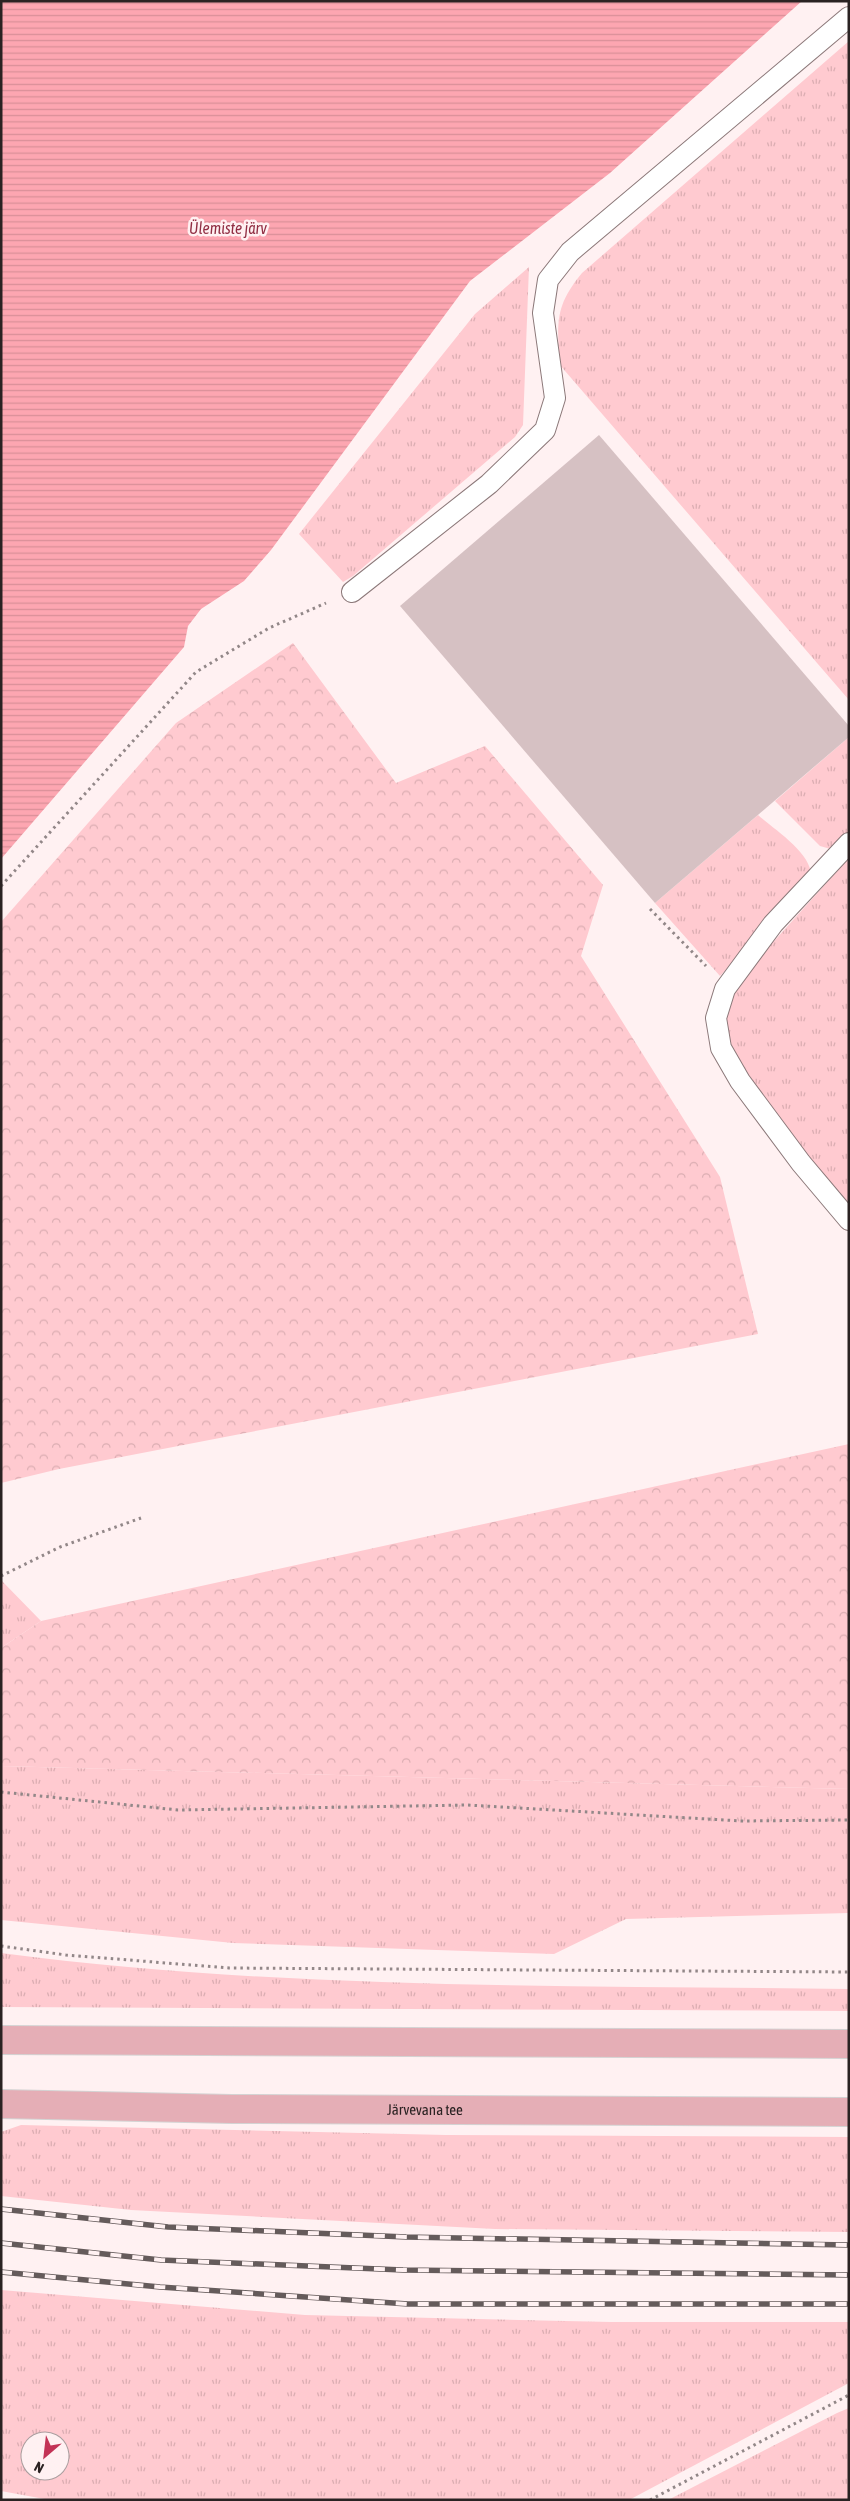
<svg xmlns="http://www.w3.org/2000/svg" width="850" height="2501" font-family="'Asap Condensed',sans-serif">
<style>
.grass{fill:url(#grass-tufts);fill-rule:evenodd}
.forest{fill:url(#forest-crowns)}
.water{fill:url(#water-rules)}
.building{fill:#d6c1c3}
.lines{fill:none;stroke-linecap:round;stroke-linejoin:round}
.service-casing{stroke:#8b7879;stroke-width:22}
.primary-casing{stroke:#d4d3d3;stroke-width:30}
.path{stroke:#928788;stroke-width:3;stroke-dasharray:2.5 4;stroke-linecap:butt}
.service{stroke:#fff;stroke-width:20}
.primary{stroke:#e5aeb6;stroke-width:28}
.rail-casing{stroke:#655b5b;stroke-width:5.5}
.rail{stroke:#fff1f2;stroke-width:4;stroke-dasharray:11;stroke-linecap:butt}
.labels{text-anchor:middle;stroke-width:5;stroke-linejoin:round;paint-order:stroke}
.street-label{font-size:15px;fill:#2a2222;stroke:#fff1f2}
.water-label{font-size:16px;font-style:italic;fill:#912e43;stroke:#fff1f2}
</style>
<defs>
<pattern id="grass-tufts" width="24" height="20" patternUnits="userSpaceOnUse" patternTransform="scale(1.25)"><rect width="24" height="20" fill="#ffcad0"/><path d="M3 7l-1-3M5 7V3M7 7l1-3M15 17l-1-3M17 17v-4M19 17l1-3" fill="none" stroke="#dbadb2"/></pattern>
<pattern id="forest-crowns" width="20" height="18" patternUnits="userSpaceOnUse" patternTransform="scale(1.25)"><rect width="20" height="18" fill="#ffcad0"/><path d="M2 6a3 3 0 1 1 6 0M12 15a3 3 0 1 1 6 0" fill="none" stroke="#dbadb2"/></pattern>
<pattern id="water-rules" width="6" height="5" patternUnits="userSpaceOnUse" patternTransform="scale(1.25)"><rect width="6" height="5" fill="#fda6b1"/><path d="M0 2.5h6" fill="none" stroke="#d98f98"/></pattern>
</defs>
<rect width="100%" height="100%" fill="#fff1f2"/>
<!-- grass -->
<path class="grass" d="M849,41V700L559,364C558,322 554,307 582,273Z
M529,267L523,425L515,437L353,576L343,582L299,534L475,314Z
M849,737V834L834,850L820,846L775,801Z
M758,815C775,830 812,853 811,876L720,976L655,903Z
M849,858V1206C822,1172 718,1053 722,1014C722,1006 728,997 731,989Z
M1,1580L41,1621L1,1648Z
M1,1766L849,1789V1913L626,1919L554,1954L233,1943L1,1920Z
M1,1953C282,1990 567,1985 849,1989V2011L1,2007Z
M21,2125L446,2135L849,2137V2232L495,2229L131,2210L1,2196V2132Z
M1,2290L305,2315L611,2322H849V2383L629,2500H50L1,2491ZM30,2441H60V2471H30Z
M849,2408L848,2500H668L837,2413Z"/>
<!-- forest -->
<path class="forest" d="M293,643L396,783L485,746L603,885L581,956L720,1177L758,1334L59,1469L1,1483V922L176,723Z
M849,1444V1789L1,1766V1648L41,1621Z"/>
<!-- water -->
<path class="water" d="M1,1H802L610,173L470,281L271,550L244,581L201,609L188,626L184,647L1,859Z"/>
<!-- building -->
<path class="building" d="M599,435L849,726V737L655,903L400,606Z"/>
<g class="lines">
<defs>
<path id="service" d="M352,592L489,484L545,430L555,398L543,313L548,280L570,252L849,17
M849,843L773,924L725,989L716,1018L721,1048L740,1081L801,1163L849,1220"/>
<g id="primary">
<path d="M1,2040L849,2044"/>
<path id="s1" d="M1,2104L232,2109L849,2112"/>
</g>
</defs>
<!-- service casing -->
<use href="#service" class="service-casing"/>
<!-- primary casing -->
<use href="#primary" class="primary-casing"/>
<!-- path -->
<path class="path" d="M1,886L196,672L269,628L326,603
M650,909L706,966
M1,1576L60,1547L141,1518
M1,1792L178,1810L468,1805L741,1821L849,1820
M1,1946L66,1955L229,1968L849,1972
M650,2500L849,2395"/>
<!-- service -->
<use href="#service" class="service"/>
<!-- primary -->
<use href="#primary" class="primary"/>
<defs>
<path id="rail" d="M1,2209L168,2227L406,2237L849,2245
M1,2243L161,2260L403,2270L849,2275
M1,2272L160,2287L408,2304H849"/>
</defs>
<!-- rail casing -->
<use href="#rail" class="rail-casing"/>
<!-- rail -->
<use href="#rail" class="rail"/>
</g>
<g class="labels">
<!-- street labels -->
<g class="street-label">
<text dy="5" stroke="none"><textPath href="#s1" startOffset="424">Järvevana tee</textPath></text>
</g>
<!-- water labels -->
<g class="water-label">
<text x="228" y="234">Ülemiste järv</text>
</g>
</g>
<!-- border -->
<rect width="850" height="2501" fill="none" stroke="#2a2222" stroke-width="5"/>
<!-- north arrow -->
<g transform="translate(45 2456) rotate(208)"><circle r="24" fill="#fff1f2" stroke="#aa9e9f"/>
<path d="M0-4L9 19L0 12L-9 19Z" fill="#c33356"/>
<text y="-8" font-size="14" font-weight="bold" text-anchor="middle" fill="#2a2222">N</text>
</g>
</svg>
